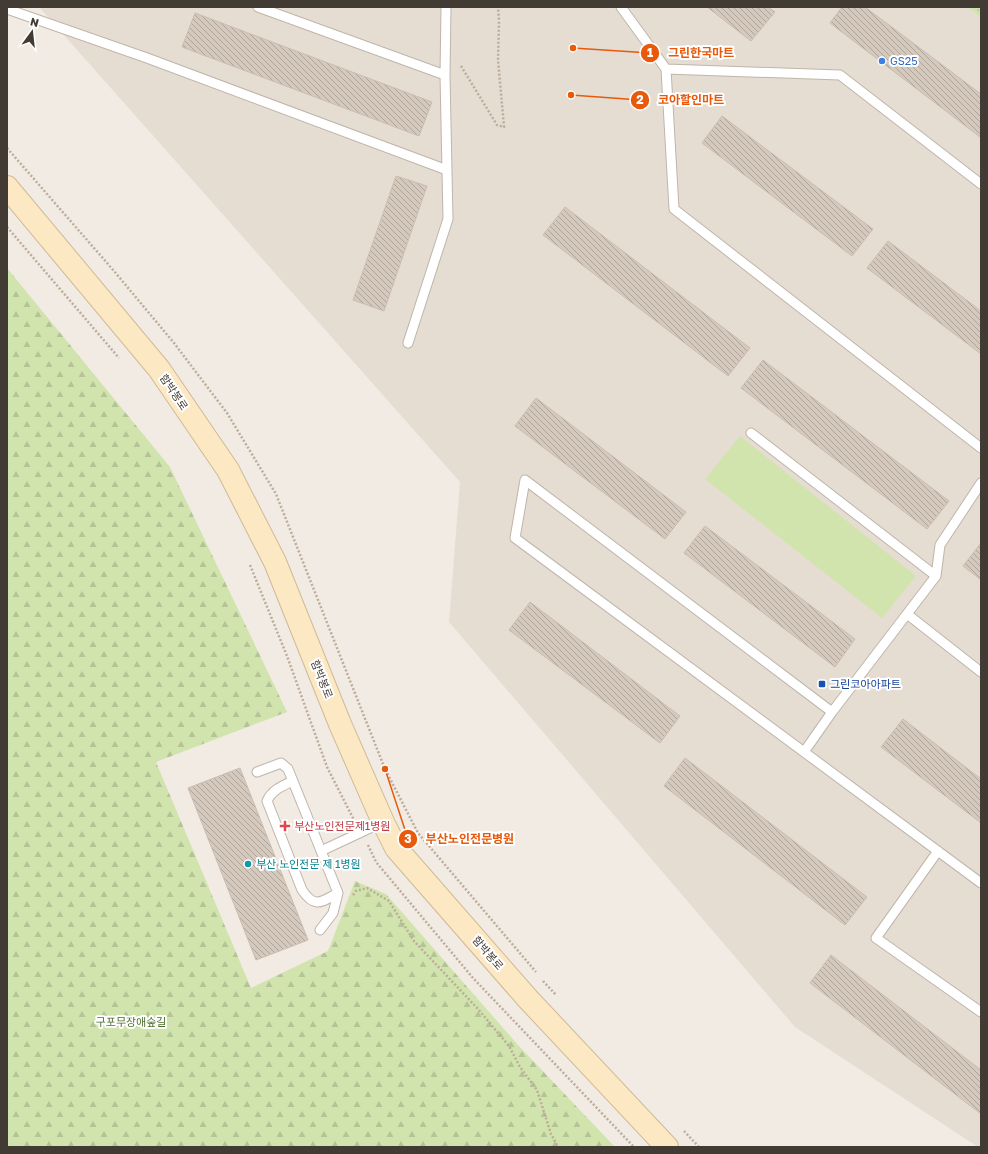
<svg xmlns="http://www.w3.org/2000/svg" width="988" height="1154" font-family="'Golos Text','Noto Sans KR',sans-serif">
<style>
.residential{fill:#e5ddd2}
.grass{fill:url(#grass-dots)}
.forest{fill:url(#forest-firs)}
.park{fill:#d1e4ae}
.building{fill:url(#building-back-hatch);stroke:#ccbdad}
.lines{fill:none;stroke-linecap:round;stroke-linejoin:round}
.service-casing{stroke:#bfb5aa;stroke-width:11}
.secondary-casing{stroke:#cfba95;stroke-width:24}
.path{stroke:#bdac99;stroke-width:2.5;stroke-dasharray:2 2;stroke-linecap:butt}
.service{stroke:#fff;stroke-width:9}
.secondary{stroke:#fce8c3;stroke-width:22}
.shop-dot{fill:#3f7fe0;stroke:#fff;stroke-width:1.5}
.transit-dot{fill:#1a4fb4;stroke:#fff;stroke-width:1.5}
.health-dot{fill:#e0444e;stroke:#fff;stroke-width:1.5}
.culture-dot{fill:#0f9aa8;stroke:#fff;stroke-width:1.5}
.labels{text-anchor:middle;stroke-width:4;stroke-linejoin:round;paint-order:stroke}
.shop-label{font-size:11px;fill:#366cbe;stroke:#fff;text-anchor:start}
.street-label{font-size:11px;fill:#423b34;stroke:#fff}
.transit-label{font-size:11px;fill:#164399;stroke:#fff;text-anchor:start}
.health-label{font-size:11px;fill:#be3a42;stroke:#fff;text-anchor:start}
.culture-label{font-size:11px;fill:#0d838f;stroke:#fff;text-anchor:start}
.park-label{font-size:11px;fill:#4c702b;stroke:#fff}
.leader{fill:none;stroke:#e8590c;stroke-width:1.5}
.callout-dot{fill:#e8590c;stroke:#fff;stroke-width:1.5}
.mark-label{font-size:12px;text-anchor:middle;font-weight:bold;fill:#fff}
.callout-label{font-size:12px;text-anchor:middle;font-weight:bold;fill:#e8590c;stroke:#fff;stroke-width:4;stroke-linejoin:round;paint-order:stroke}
</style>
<defs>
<pattern id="grass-dots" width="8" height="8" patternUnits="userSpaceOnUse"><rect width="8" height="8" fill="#d1e4ae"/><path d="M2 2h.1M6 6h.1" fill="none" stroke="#b5c496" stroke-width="1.8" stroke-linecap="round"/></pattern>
<pattern id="forest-firs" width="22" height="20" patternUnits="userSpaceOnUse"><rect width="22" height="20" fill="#d1e4ae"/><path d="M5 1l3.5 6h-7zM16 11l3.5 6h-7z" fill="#b5c496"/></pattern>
<pattern id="building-back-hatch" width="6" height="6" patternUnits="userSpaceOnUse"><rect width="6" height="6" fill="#d5c9bd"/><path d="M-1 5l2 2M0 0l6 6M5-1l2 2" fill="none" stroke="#aea49a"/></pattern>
</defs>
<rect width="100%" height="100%" fill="#f1ebe4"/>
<!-- residential -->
<path class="residential" d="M39,7H968L981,18V1147H978L795,1027L449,622L460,482Z"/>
<!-- grass -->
<path class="grass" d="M968,7H981V18Z"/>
<!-- forest -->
<path class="forest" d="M7,268L170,467L287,712L156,762L251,988L328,951L355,881L386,894L518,1045L615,1147H7Z"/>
<!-- park -->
<path class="park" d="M740,436L916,576L882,618L705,479Z"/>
<!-- building -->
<path class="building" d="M707,7H768L775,12L751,41Z
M842,7H865L981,94L980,137L830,23Z
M195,13L432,102L419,136L182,47Z
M722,116L873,229L852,256L702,143Z
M396,176L427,186L384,311L353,300Z
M565,207L750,348L728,376L543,235Z
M888,241L981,311V354L867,268Z
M763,360L949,501L927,529L741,388Z
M536,398L686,512L665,539L515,426Z
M705,526L855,639L835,667L684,553Z
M981,543V580L963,566Z
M530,602L680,716L660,743L509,630Z
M903,719L981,779V823L881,747Z
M685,758L867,897L845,925L664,786Z
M240,768L308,940L256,960L188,788Z
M831,955L981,1070V1114L810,983Z"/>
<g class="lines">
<defs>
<path id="service" d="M258,7L445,75
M621,7L666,69L674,209L981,448
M7,9L147,58L447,170
M666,69L840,75L981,184
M408,343L448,219L445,75L446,7
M751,433L936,576
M981,483L940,545L936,576L832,712L525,480L515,538L981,883
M907,614L981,672
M804,752L832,712
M257,772L281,763L288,769L338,893L333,913L320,930
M293,781C282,786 272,790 267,801L302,890C315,909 321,902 338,893
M321,851L383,822
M938,851L876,938L981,1012"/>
<path id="secondary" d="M7,187L159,369L228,470L275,562L340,724L383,822L396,848L528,999L667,1147"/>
</defs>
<!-- service casing -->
<use href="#service" class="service-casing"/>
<!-- secondary casing -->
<use href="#secondary" class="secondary-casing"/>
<!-- path -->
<path class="path" d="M461,66L497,125L504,127L498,60L499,21L498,7
M7,148L114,271L174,343L227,413L276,494L385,769L418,833L536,972
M7,227L119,358
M250,565L287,656L327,767L354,820
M368,845L376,862L473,978L634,1147
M353,895L356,891L367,888L389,901L414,941L478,1009L509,1046L520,1067L537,1090L551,1134L558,1147
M543,981L556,995
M684,1131L699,1147"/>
<!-- service -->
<use href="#service" class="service"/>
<!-- secondary -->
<use href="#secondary" class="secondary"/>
</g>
<!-- markers -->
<circle class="shop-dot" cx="882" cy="61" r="4"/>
<rect class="transit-dot" x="818" y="680" width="8" height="8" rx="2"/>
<path class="health-dot" d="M283 820h4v4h4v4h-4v4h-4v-4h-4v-4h4z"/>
<circle class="culture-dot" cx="248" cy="864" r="4"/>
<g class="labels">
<!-- shop labels -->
<g class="shop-label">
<text x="890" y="65">GS25</text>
</g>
<!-- street labels -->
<g class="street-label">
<text transform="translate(174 392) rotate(56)" y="4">함박봉로</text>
<text transform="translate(322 679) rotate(68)" y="4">함박봉로</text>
<text transform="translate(488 953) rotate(49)" y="4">함박봉로</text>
</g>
<!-- transit labels -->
<g class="transit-label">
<text x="830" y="688">그린코아아파트</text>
</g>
<!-- health labels -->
<g class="health-label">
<text x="294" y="830">부산노인전문제1병원</text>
</g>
<!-- culture labels -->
<g class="culture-label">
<text x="256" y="868">부산 노인전문 제 1병원</text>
</g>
<!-- park labels -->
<g class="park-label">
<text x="131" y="1026">구포무장애숲길</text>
</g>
</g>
<!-- callouts -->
<path class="leader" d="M573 48L650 53M571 95L640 100M385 769L408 839"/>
<g class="callout-dot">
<circle cx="573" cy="48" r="4"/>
<circle cx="571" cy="95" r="4"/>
<circle cx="385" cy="769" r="4"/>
<circle cx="650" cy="53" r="10"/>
<circle cx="640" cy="100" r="10"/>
<circle cx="408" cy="839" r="10"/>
</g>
<g class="mark-label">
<text x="650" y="57">1</text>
<text x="640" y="104">2</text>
<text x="408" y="843">3</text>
</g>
<g class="callout-label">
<text x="701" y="57">그린한국마트</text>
<text x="691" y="104">코아할인마트</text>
<text x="470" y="843">부산노인전문병원</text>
</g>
<!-- border -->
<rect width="988" height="1154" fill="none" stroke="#423b34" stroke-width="16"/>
<!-- north arrow -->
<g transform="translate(32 32) rotate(15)" stroke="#ffffff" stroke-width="3" paint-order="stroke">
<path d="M0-3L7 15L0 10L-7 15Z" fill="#423b34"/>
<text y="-6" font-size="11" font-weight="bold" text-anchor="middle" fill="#423b34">N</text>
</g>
</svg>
